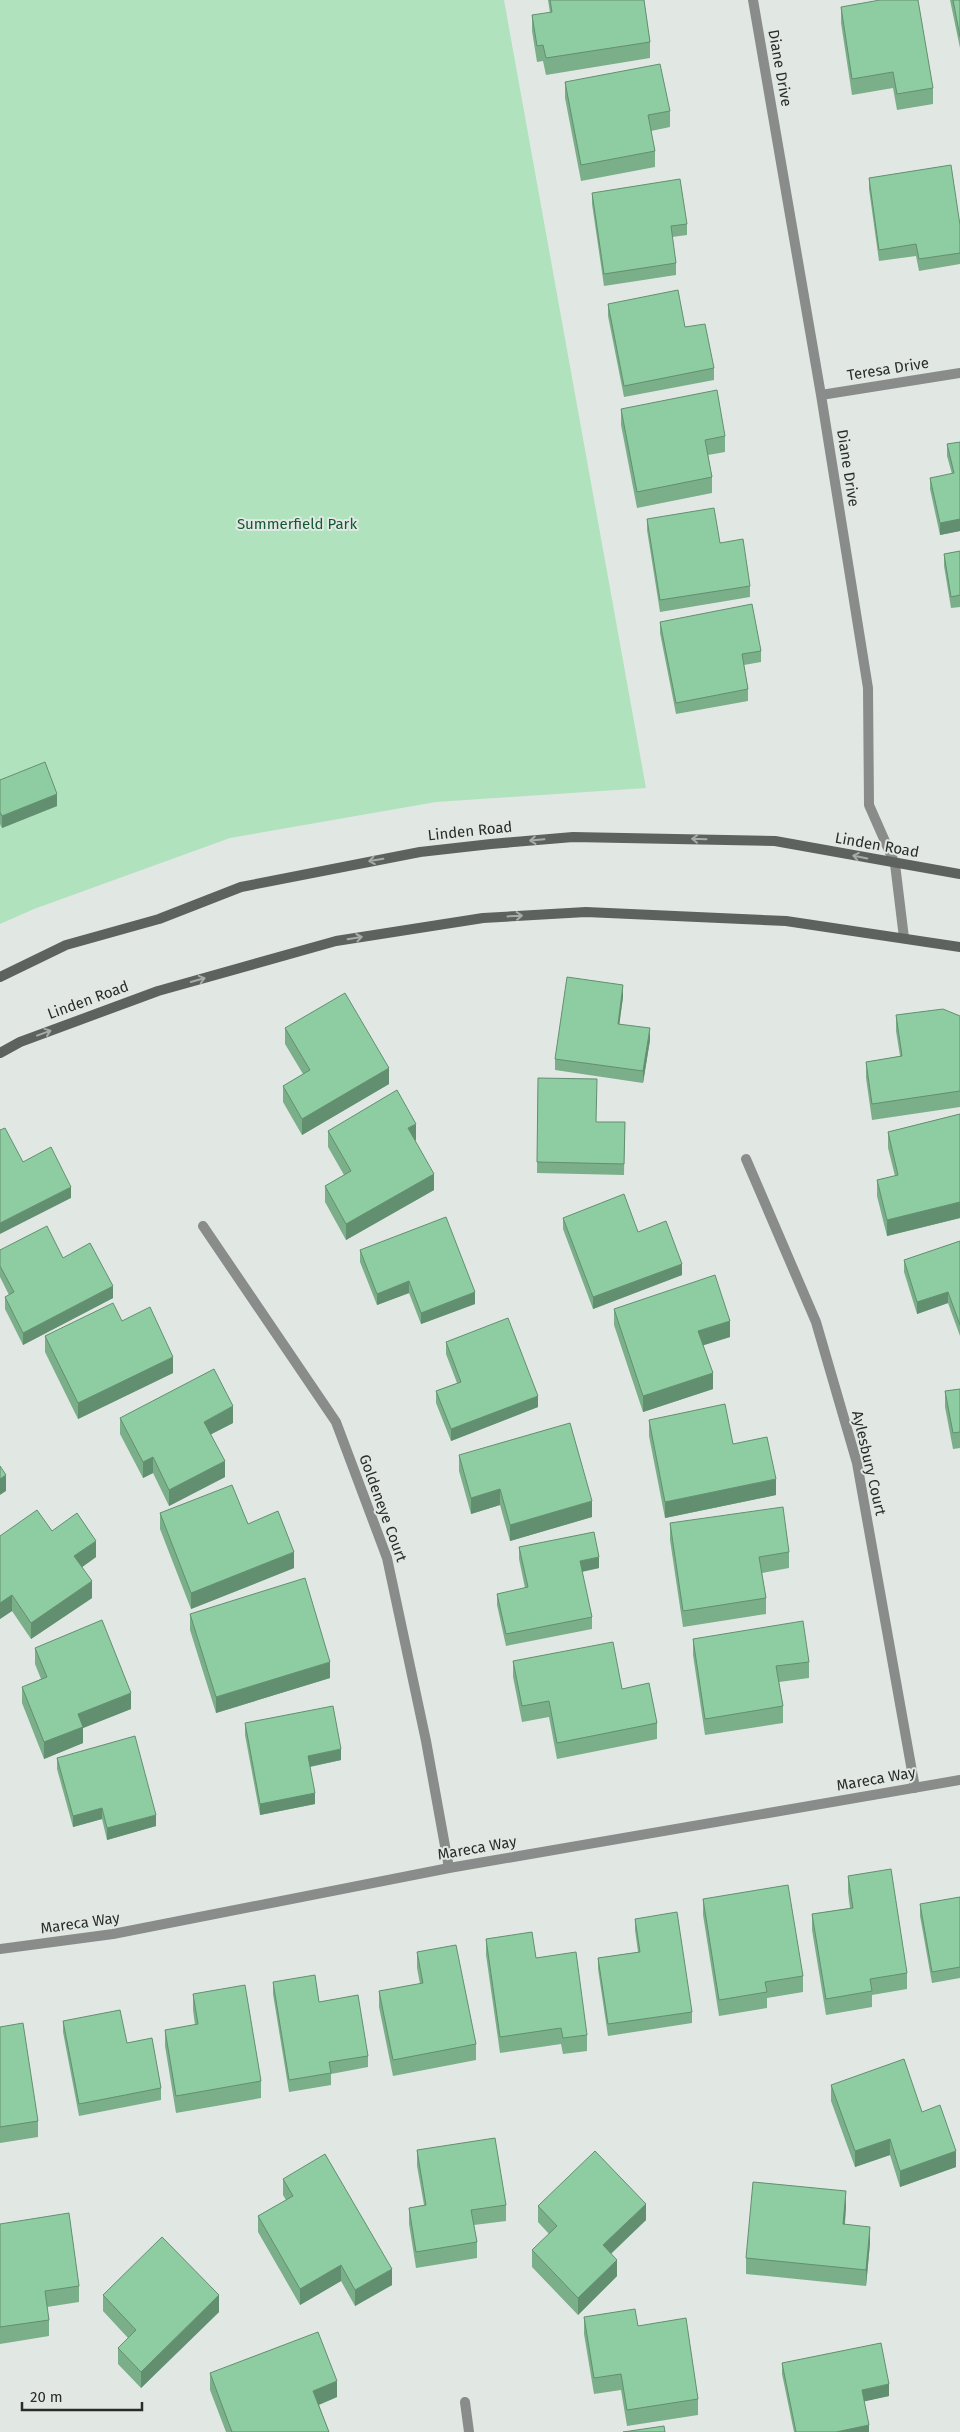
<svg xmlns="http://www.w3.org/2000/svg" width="960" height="2432" font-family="'Fira Sans',sans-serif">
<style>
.green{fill:#b0e2be}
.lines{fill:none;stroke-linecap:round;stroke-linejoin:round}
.street{stroke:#898c8a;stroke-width:10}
.secondary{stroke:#5d625e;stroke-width:10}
.wall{fill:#7aaf8a}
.shaded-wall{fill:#638f71}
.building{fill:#8ecca1;stroke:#638f71}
.oneway{stroke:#a6aca7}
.labels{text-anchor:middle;stroke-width:4;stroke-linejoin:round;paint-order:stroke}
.street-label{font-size:15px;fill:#292c2a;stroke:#e1e8e3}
.park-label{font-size:15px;fill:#135932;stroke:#e1e8e3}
</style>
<rect width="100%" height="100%" fill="#e1e8e3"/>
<!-- green -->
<path class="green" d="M0,0H504L646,788L436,802L230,838L34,909L0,924Z"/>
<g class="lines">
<!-- street -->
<path class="street" d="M753,0L821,395L868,688L869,805L895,864L904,938
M821,395L960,373
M746,1159L816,1322L857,1463L915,1788
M203,1226L336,1422L387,1558L426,1741L449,1868
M0,1949L113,1934L449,1868L960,1780
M465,2402L469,2432"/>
<!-- secondary -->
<path class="secondary" d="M0,977L66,945L159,919L241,887L420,852L491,844L573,837L775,841L960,874
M0,1053L20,1042L158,991L336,941L483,918L586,912L786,921L960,947"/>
</g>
<!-- wall -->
<path class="wall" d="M548,0H644L650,42V58L546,75L543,61L537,62L532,31V15L550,13Z
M950,0H960V48Z
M841,7L933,88V104L897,110L893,88L852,95L841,23Z
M565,82L670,111V127L651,131L655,151V167L581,181L565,98Z
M869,178L960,225V264L919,271L916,256L879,261L869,189Z
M592,193L687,224V235L672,237L676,263V275L604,286L592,204Z
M608,304L685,327L714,368V380L624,397L608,316Z
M621,409L725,436V452L708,455L712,477V493L637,508L621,425Z
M960,442V531L940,535L930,489V478L952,474L947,456V444Z
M647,519L750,586V597L660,612L647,530Z
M960,551V607L951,608L944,566V554Z
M660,622L761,651V662L744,665L748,689V701L676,714L660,633Z
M0,780L57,806L2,828L0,824Z
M623,997L619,1024L650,1040L643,1083L555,1070V1059Z
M896,1015L960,1016V1107L872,1120L866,1078V1062L900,1056L896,1031Z
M285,1028L389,1084L302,1135L283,1102V1086L303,1074L285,1044Z
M538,1078L596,1122H625L624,1175L537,1173Z
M960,1114V1218L887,1236L877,1196V1180L895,1176L888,1148V1132Z
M328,1131L416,1140H415L434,1190L346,1240L325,1202V1186L344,1175L328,1147Z
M563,1218L638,1232L682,1275L593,1309L563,1229Z
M960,1241V1336L948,1303L917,1314L904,1272V1260Z
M0,1250L63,1258L113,1298L23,1345L5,1309V1297L9,1295L0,1277Z
M360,1250L475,1304L421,1324L409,1293L377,1305L360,1262Z
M614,1309L730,1337L703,1345L713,1389L643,1412L614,1325Z
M122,1321L173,1373L78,1419L45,1352V1336Z
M446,1342L538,1407L451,1441L436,1403V1391L457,1383L446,1354Z
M960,1389V1448L953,1449L945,1407V1391Z
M120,1418L233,1423L211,1434L225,1477L169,1506L153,1473L143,1478L120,1434Z
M649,1420L776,1495L665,1518L649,1436Z
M459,1455L592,1517L510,1541L500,1505L471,1514L459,1471Z
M160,1513L248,1524L294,1568L191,1609L160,1529Z
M670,1523L789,1552V1568L762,1573L766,1598V1614L683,1627L670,1540Z
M52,1531L96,1557L82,1567L92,1598L31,1639L12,1611L0,1619V1536Z
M519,1547L599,1568L582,1572L592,1617V1629L506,1646L497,1605V1594L525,1588L519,1559Z
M190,1614L330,1678L216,1713L190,1630Z
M693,1639L809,1662V1678L779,1682L783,1706V1723L705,1735L693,1655Z
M35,1648L131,1709L83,1728V1743L44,1759L22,1703V1687L41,1679L35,1664Z
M513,1661L622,1689L657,1723V1739L557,1759L549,1717L522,1722L513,1677Z
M245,1723L341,1760L310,1767L315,1804L260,1815L245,1735Z
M57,1758L156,1826L107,1840L102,1819L73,1827L57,1769Z
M848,1876L907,1973V1989L872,1995V2007L826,2015L812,1930V1914L850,1908L848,1892Z
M960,1897V1978L932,1983L920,1916V1904Z
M703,1899L803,1976V1992L767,1998V2008L719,2016L703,1915Z
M635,1919L692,2012V2023L608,2036L598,1969V1958L638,1952L635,1930Z
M486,1939L536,1958L587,2035V2051L563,2054L561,2044L500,2053L486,1955Z
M417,1952L476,2044V2060L393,2076L379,2007V1991L420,1984L417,1968Z
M273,1982L319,2002L368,2056V2067L331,2074V2085L289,2092L273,1994Z
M193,1994L261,2081V2098L176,2113L165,2046V2030L195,2025L193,2010Z
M63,2021L127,2043L161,2088V2100L79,2116L63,2032Z
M0,2027L38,2121V2137L0,2143Z
M831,2085L922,2112L956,2167L900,2187L890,2155L855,2167L831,2101Z
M417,2150L506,2205V2221L474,2225L477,2242V2258L416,2268L409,2224V2208L424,2205L417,2166Z
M283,2179L392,2285L355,2306L341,2281L300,2305L258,2232V2216L286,2200L283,2195Z
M538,2206L646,2220L611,2254L617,2276L578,2315L532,2267V2250L549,2234L538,2222Z
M846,2207L845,2224L870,2243L866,2286L746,2274V2258Z
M0,2224L79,2286V2302L47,2307L49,2320V2336L0,2344Z
M103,2295L219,2312L141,2388L118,2364V2348L128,2338L103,2311Z
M584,2317L638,2326L698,2399V2415L627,2426L621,2390L594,2394L584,2334Z
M782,2363L889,2396L864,2401L869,2432H794L782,2374Z
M210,2373L337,2397L319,2405L329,2432H226L210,2390Z"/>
<!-- shaded-wall -->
<path class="shaded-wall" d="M960,519V531L940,535V523Z
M57,794V806L2,828V816Z
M623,985V997L618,1035V1024Z
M650,1028V1040L643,1083V1071Z
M389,1068V1084L302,1135V1119Z
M416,1124V1140L408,1144V1128Z
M434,1174V1190L346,1240V1224Z
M71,1187V1198L0,1234V1223Z
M960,1202V1218L887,1236V1220Z
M682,1264V1275L593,1309V1297Z
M409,1281V1293L377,1305V1294Z
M113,1286V1298L23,1345V1333Z
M475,1292V1304L421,1324V1313Z
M948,1292V1303L917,1314V1302Z
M730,1321V1337L698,1347V1331Z
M173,1357V1373L78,1419V1403Z
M713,1373V1389L643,1412V1396Z
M538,1396V1407L451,1441V1429Z
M233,1406V1423L204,1438V1422Z
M153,1457V1473L143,1478V1462Z
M225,1461V1477L169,1506V1490Z
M6,1475V1491L0,1495V1479Z
M776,1479V1495L665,1518V1502Z
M500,1489V1505L471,1514V1498Z
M592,1501V1517L510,1541V1525Z
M96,1541V1557L74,1573V1556Z
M294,1552V1568L191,1609V1593Z
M599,1557V1568L580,1572V1561Z
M92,1581V1598L31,1639V1623Z
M12,1595V1611L0,1619V1603Z
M330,1662V1678L216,1713V1697Z
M131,1693V1709L83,1728V1743L44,1759V1742L78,1714Z
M341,1749V1760L308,1767V1756Z
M315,1793V1804L260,1815V1804Z
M102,1808V1819L73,1827V1816Z
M156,1815V1826L107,1840V1828Z
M890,2139V2155L855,2167V2151Z
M956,2151V2167L900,2187V2171Z
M846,2191V2207L843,2240V2224Z
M646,2204V2220L603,2261V2245Z
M870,2227V2243L866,2286V2270Z
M617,2260V2276L578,2315V2298Z
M341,2265V2281L300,2305V2289Z
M392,2269V2285L355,2306V2290Z
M219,2295V2312L141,2388V2372Z
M337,2381V2397L313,2407V2391Z
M889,2384V2396L862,2402V2390Z
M869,2425V2432H836Z"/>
<!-- building -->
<path class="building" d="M550,0H644L650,42L546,58L543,45L537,46L532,15L552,12Z
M880,0H918L933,88L897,94L893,72L852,79L841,7Z
M953,0H960V37Z
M660,64L670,111L648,115L655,151L581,165L565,82Z
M951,165L960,225V253L919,259L916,244L879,250L869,178Z
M680,179L687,224L671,226L676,263L604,274L592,193Z
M678,290L685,327L705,324L714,368L624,386L608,304Z
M717,390L725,436L705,440L712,477L637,492L621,409Z
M960,442V519L940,523L930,478L954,473L947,444Z
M714,508L720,543L743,539L750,586L660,600L647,519Z
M960,551V595L951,597L944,554Z
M752,604L761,651L742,654L748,689L676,703L660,622Z
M45,762L57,794L2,816L0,812V780Z
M567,977L623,985L618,1024L650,1028L643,1071L555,1059Z
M345,993L389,1068L302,1119L283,1086L310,1070L285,1028Z
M943,1009L960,1016V1091L872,1104L866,1062L902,1056L896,1015Z
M538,1078L597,1079L596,1122H625L624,1164L537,1162Z
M397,1090L416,1124L408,1128L434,1174L346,1224L325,1186L351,1171L328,1131Z
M960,1114V1202L887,1220L877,1180L898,1175L888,1132Z
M5,1128L23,1162L51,1147L71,1187L0,1223V1130Z
M624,1194L638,1232L666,1221L682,1264L593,1297L563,1218Z
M446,1217L475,1292L421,1313L409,1281L377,1294L360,1250Z
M47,1226L63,1258L90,1243L113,1286L23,1333L5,1297L14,1292L0,1266V1250Z
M960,1241V1325L948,1292L917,1302L904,1260Z
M715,1275L730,1321L698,1331L713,1373L643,1396L614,1309Z
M113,1303L122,1321L150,1307L173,1357L78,1403L45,1336Z
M508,1318L538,1396L451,1429L436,1391L461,1382L446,1342Z
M214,1369L233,1406L204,1422L225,1461L169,1490L153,1457L143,1462L120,1418Z
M960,1389V1432L953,1433L945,1391Z
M725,1404L733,1444L767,1437L776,1479L665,1502L649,1420Z
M570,1423L592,1501L510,1525L500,1489L471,1498L459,1455Z
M0,1466L6,1475L0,1479Z
M232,1485L248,1524L278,1511L294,1552L191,1593L160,1513Z
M783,1507L789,1552L759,1557L766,1598L683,1611L670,1523Z
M37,1510L52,1531L77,1513L96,1541L74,1556L92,1581L31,1623L12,1595L0,1603V1536Z
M594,1532L599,1557L580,1561L592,1617L506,1634L497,1594L528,1587L519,1547Z
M305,1578L330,1662L216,1697L190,1614Z
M102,1620L131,1693L78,1714L83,1727L44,1742L22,1687L47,1677L35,1648Z
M803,1621L809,1662L776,1666L783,1706L705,1719L693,1639Z
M613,1642L622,1689L649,1683L657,1723L557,1743L549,1701L522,1706L513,1661Z
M333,1706L341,1749L308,1756L315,1793L260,1804L245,1723Z
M135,1736L156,1815L107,1828L102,1808L73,1816L57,1758Z
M891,1869L907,1973L870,1979L872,1991L826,1999L812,1914L853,1908L848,1876Z
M788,1885L803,1976L765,1982L767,1992L719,2000L703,1899Z
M960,1897V1967L932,1972L920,1904Z
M677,1912L692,2012L608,2024L598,1958L640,1952L635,1919Z
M532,1932L536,1958L576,1952L587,2035L563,2038L561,2028L500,2037L486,1939Z
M456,1945L476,2044L393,2060L379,1991L423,1983L417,1952Z
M315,1975L319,2002L358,1995L368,2056L329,2062L331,2073L289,2080L273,1982Z
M245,1985L261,2081L176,2096L165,2030L198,2024L193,1994Z
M120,2010L127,2043L152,2038L161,2088L79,2104L63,2021Z
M23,2023L38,2121L0,2127V2027Z
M904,2059L922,2112L940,2105L956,2151L900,2171L890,2139L855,2151L831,2085Z
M495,2138L506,2205L471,2210L477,2242L416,2252L409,2208L426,2205L417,2150Z
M595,2151L646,2204L603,2245L617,2260L578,2298L532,2250L557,2226L538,2206Z
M325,2154L392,2269L355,2290L341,2265L300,2289L258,2216L293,2196L283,2179Z
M753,2182L846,2191L843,2224L870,2227L866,2270L746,2258Z
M69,2213L79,2286L45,2291L49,2320L0,2327V2224Z
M162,2237L219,2295L141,2372L118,2348L136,2330L103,2295Z
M635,2309L638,2326L686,2318L698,2399L627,2410L621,2374L594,2378L584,2317Z
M318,2332L337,2381L313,2391L329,2432H232L210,2373Z
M881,2343L889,2384L862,2390L869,2425L836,2432H796L782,2363Z
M664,2426L665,2432H623Z"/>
<!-- one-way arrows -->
<defs><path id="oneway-shaft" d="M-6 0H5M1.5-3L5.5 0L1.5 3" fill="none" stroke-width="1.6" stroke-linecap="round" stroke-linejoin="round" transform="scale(1.25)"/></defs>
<g class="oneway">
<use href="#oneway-shaft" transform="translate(699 839) rotate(-178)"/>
<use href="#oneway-shaft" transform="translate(537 840) rotate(175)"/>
<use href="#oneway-shaft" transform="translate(860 857) rotate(-169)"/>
<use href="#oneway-shaft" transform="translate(376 860) rotate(170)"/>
<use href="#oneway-shaft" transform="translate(515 916) rotate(-3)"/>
<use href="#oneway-shaft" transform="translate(355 938) rotate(-9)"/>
<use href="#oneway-shaft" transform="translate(198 980) rotate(-16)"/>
<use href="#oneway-shaft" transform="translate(44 1033) rotate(-20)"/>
</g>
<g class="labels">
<!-- street labels -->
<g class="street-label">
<text transform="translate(780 68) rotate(80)" y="5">Diane Drive</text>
<text transform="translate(888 369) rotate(-9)" y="5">Teresa Drive</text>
<text transform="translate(848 468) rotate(81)" y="5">Diane Drive</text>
<text transform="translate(470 831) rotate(-6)" y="5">Linden Road</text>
<text transform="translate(877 845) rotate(10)" y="5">Linden Road</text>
<text transform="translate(88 1000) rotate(-20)" y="5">Linden Road</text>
<text transform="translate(869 1463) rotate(77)" y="5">Aylesbury Court</text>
<text transform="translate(383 1508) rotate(70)" y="5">Goldeneye Court</text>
<text transform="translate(876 1779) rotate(-10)" y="5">Mareca Way</text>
<text transform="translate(477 1848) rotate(-10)" y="5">Mareca Way</text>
<text transform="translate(80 1923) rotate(-8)" y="5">Mareca Way</text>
</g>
<!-- park labels -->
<g class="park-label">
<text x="297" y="529">Summerfield Park</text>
</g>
</g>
<!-- scale -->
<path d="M22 2402v8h120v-8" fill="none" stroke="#292c2a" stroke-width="2.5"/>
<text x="30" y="2402" font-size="15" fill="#292c2a" stroke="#e1e8e3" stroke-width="4" paint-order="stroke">20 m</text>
</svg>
